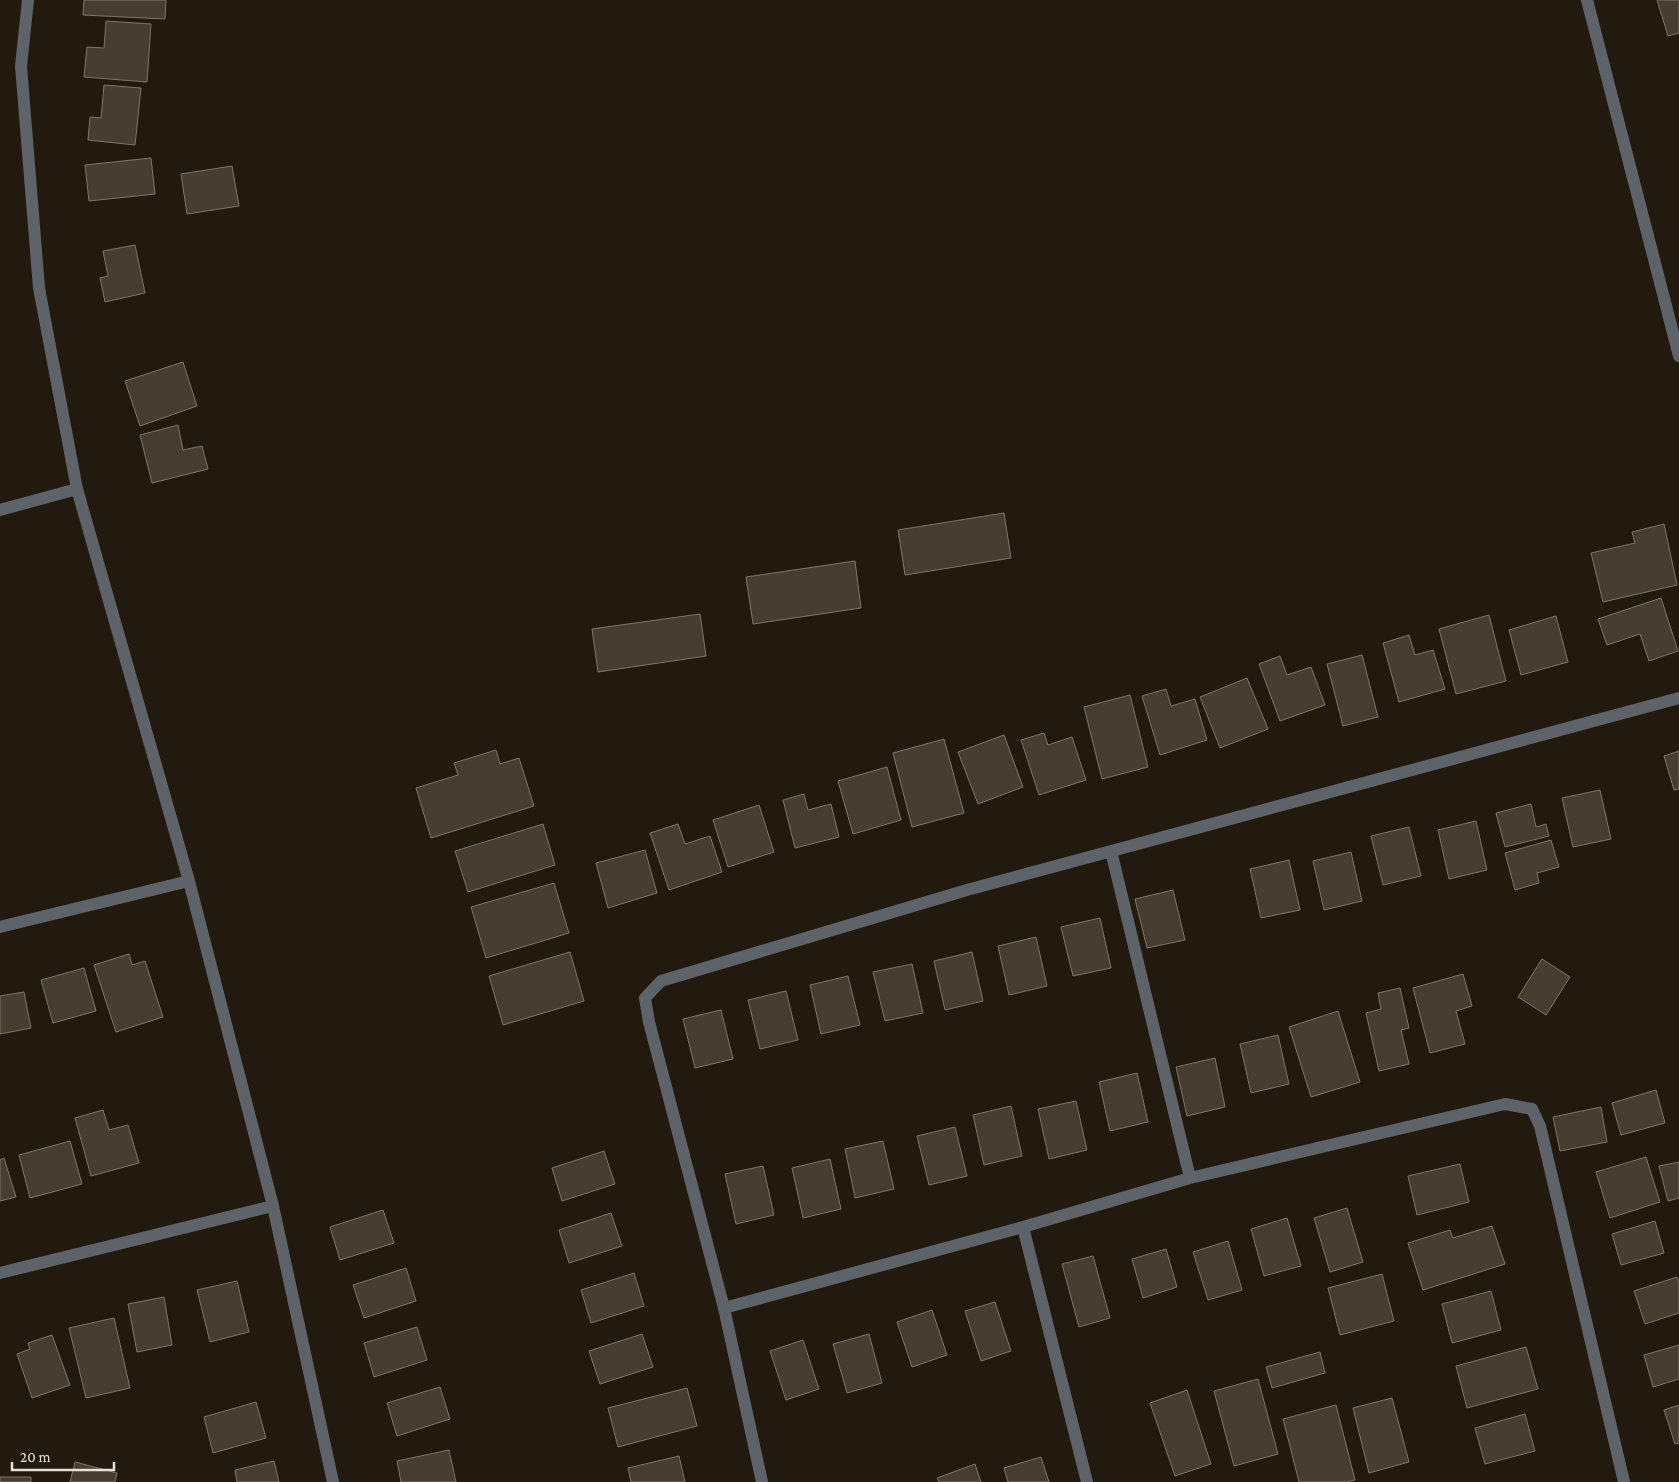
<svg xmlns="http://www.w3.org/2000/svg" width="1679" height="1482" font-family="'Crimson Pro',serif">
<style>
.building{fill:#473e31;stroke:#807668}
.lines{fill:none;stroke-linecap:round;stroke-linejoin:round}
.street{stroke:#5d6368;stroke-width:12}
</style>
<rect width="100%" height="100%" fill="#231a0f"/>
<!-- building -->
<path class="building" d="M84,0H166L165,19L83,15Z
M1657,0H1679V33L1668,36Z
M106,21L151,24L147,82L84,77L87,47L104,48Z
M104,85L141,88L135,145L88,140L90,117L101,118Z
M151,158L155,194L89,201L85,165Z
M232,166L239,206L187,214L181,174Z
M135,245L145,293L105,302L100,278L108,276L103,251Z
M183,362L197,406L140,426L125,381Z
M178,425L183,450L202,446L208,469L152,483L140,435Z
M1004,513L1011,558L905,575L898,530Z
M1664,524L1677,585L1603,602L1591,553L1635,543L1632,532Z
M855,561L861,608L753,624L746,577Z
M1661,598L1678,651L1649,661L1640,634L1607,645L1598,619Z
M700,614L706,656L598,672L592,629Z
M1489,615L1506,681L1456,694L1439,629Z
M1556,616L1568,662L1521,675L1509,630Z
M1409,635L1415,655L1433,650L1445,689L1399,702L1383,643Z
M1362,655L1378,717L1343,726L1327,664Z
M1280,656L1287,675L1311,667L1325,705L1280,721L1259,664Z
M1247,678L1268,729L1220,748L1200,697Z
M1166,689L1171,706L1195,699L1207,740L1160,755L1142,696Z
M1130,695L1148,767L1102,779L1084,707Z
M1044,733L1048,745L1072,737L1086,780L1039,795L1021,740Z
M1004,735L1023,787L978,804L958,752Z
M944,739L964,813L912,827L893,753Z
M496,750L500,764L519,758L534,806L431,838L416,788L458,775L454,763Z
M1679,751V789L1674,790L1664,756Z
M887,767L901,820L853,834L838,781Z
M1600,790L1611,839L1573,847L1562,798Z
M804,794L808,810L831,804L839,837L795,848L783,800Z
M1531,804L1536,827L1546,824L1549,836L1505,847L1496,813Z
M759,805L774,852L728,867L713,820Z
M1476,821L1487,870L1449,879L1438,830Z
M543,824L555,865L468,892L455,851Z
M678,824L685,844L710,836L722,872L669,890L650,833Z
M1409,827L1421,876L1383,885L1371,836Z
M1551,840L1559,867L1537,873L1539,883L1515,890L1505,853Z
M645,850L657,893L608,908L596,863Z
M1351,852L1362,901L1324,910L1313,861Z
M1289,860L1300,910L1261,918L1250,869Z
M554,883L569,933L486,958L471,907Z
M1173,890L1185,940L1147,948L1135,899Z
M1100,918L1111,968L1073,976L1061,927Z
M1036,937L1047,986L1009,995L998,946Z
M570,952L584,1001L503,1025L489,976Z
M972,952L983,1001L945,1010L934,961Z
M129,954L132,965L145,961L163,1017L116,1032L94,965Z
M1542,959L1570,977L1546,1015L1518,997Z
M912,964L923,1013L885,1021L873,972Z
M84,968L96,1011L53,1023L41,980Z
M1463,974L1472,1006L1456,1011L1465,1044L1430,1053L1413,988Z
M848,976L860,1025L821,1034L810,985Z
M1400,988L1409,1028L1401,1030L1409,1064L1379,1071L1366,1013L1381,1009L1378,993Z
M786,991L798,1040L760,1049L748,1000Z
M24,992L31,1028L0,1034V996Z
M721,1010L733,1059L695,1068L683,1019Z
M1338,1011L1360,1082L1311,1097L1289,1027Z
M1278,1035L1289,1084L1251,1093L1240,1044Z
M1215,1058L1225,1107L1187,1116L1176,1067Z
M1137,1073L1148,1122L1110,1131L1099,1082Z
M1656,1090L1665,1123L1621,1135L1612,1103Z
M1076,1101L1087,1150L1049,1159L1038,1109Z
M1011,1106L1022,1156L984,1165L973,1115Z
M1601,1107L1607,1142L1560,1151L1553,1117Z
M103,1110L109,1130L128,1125L139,1163L91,1176L75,1118Z
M955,1127L967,1176L929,1185L917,1136Z
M70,1141L82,1184L30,1198L19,1155Z
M883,1141L894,1189L855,1198L845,1149Z
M604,1151L615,1184L562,1201L552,1168Z
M1646,1157L1660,1202L1610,1218L1596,1172Z
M4,1158L16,1197L0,1201V1160Z
M830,1159L841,1209L803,1218L792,1168Z
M1679,1162V1198L1668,1201L1659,1166Z
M1460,1164L1469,1202L1417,1215L1408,1176Z
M763,1166L774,1215L736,1224L725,1174Z
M1347,1208L1363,1262L1330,1272L1314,1218Z
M383,1210L394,1243L340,1260L330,1227Z
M611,1213L622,1246L569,1263L559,1230Z
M1287,1218L1301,1266L1264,1276L1251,1229Z
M1655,1221L1664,1253L1621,1265L1612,1234Z
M1492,1226L1505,1264L1423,1290L1408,1243L1450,1230L1453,1238Z
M1228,1241L1242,1290L1208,1300L1193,1252Z
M1166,1249L1177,1287L1143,1298L1132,1259Z
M1093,1256L1110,1318L1079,1327L1062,1264Z
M406,1268L416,1301L364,1318L353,1285Z
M634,1273L644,1306L591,1323L581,1290Z
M1382,1274L1394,1321L1340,1335L1328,1288Z
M1677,1277L1679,1283V1313L1645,1324L1634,1291Z
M237,1281L249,1332L210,1342L197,1290Z
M1491,1291L1501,1330L1452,1343L1442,1304Z
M164,1297L172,1345L137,1352L128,1304Z
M995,1302L1011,1351L981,1361L965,1311Z
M932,1310L947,1355L912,1367L897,1322Z
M114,1318L130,1388L86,1398L69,1328Z
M417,1327L427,1360L374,1377L364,1343Z
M642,1334L653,1367L600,1384L589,1351Z
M869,1334L882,1383L847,1393L833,1344Z
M52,1335L70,1385L32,1398L17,1354L30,1349L28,1343Z
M803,1340L819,1389L786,1400L770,1351Z
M1679,1345V1379L1653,1387L1644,1355Z
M1526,1347L1538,1389L1467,1408L1456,1366Z
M1320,1352L1325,1373L1272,1388L1266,1367Z
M1258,1379L1278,1454L1234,1466L1214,1391Z
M440,1387L450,1419L397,1436L387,1403Z
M687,1388L697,1426L618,1447L608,1408Z
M1187,1390L1211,1464L1175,1476L1150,1403Z
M1392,1398L1409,1462L1369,1473L1353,1408Z
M256,1402L266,1438L213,1453L204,1417Z
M1336,1405L1355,1480L1346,1482H1299L1283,1419Z
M1679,1405V1443L1675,1444L1664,1410Z
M1525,1414L1535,1451L1485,1464L1475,1428Z
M449,1450L456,1482H401L397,1461Z
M679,1456L685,1482H631L628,1468Z
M1041,1457L1049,1482H1008L1004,1468Z
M274,1461L279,1482H237L235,1470Z
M75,1462L117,1473L115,1482H70Z
M975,1464L981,1482H939L937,1478Z
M0,1477H31V1482H0Z"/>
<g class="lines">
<!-- street -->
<path class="street" d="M28,0L21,66L39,288L77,489L189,881L273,1206L333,1482
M1587,0L1679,356
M0,510L77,489
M1111,851L1190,1178
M0,927L189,881
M1023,1227L1087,1482
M0,1273L273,1206
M724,1308L1023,1227L1190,1178L1505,1104L1532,1109L1540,1126L1624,1482
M762,1482L724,1308L649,1022L645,998L661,981L967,890L1679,698"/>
</g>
<!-- scale -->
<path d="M12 1462v8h102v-8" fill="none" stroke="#e7e1d9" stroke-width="2.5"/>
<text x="20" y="1462" font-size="15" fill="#e7e1d9" stroke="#231a0f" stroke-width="4" paint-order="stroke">20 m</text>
</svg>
